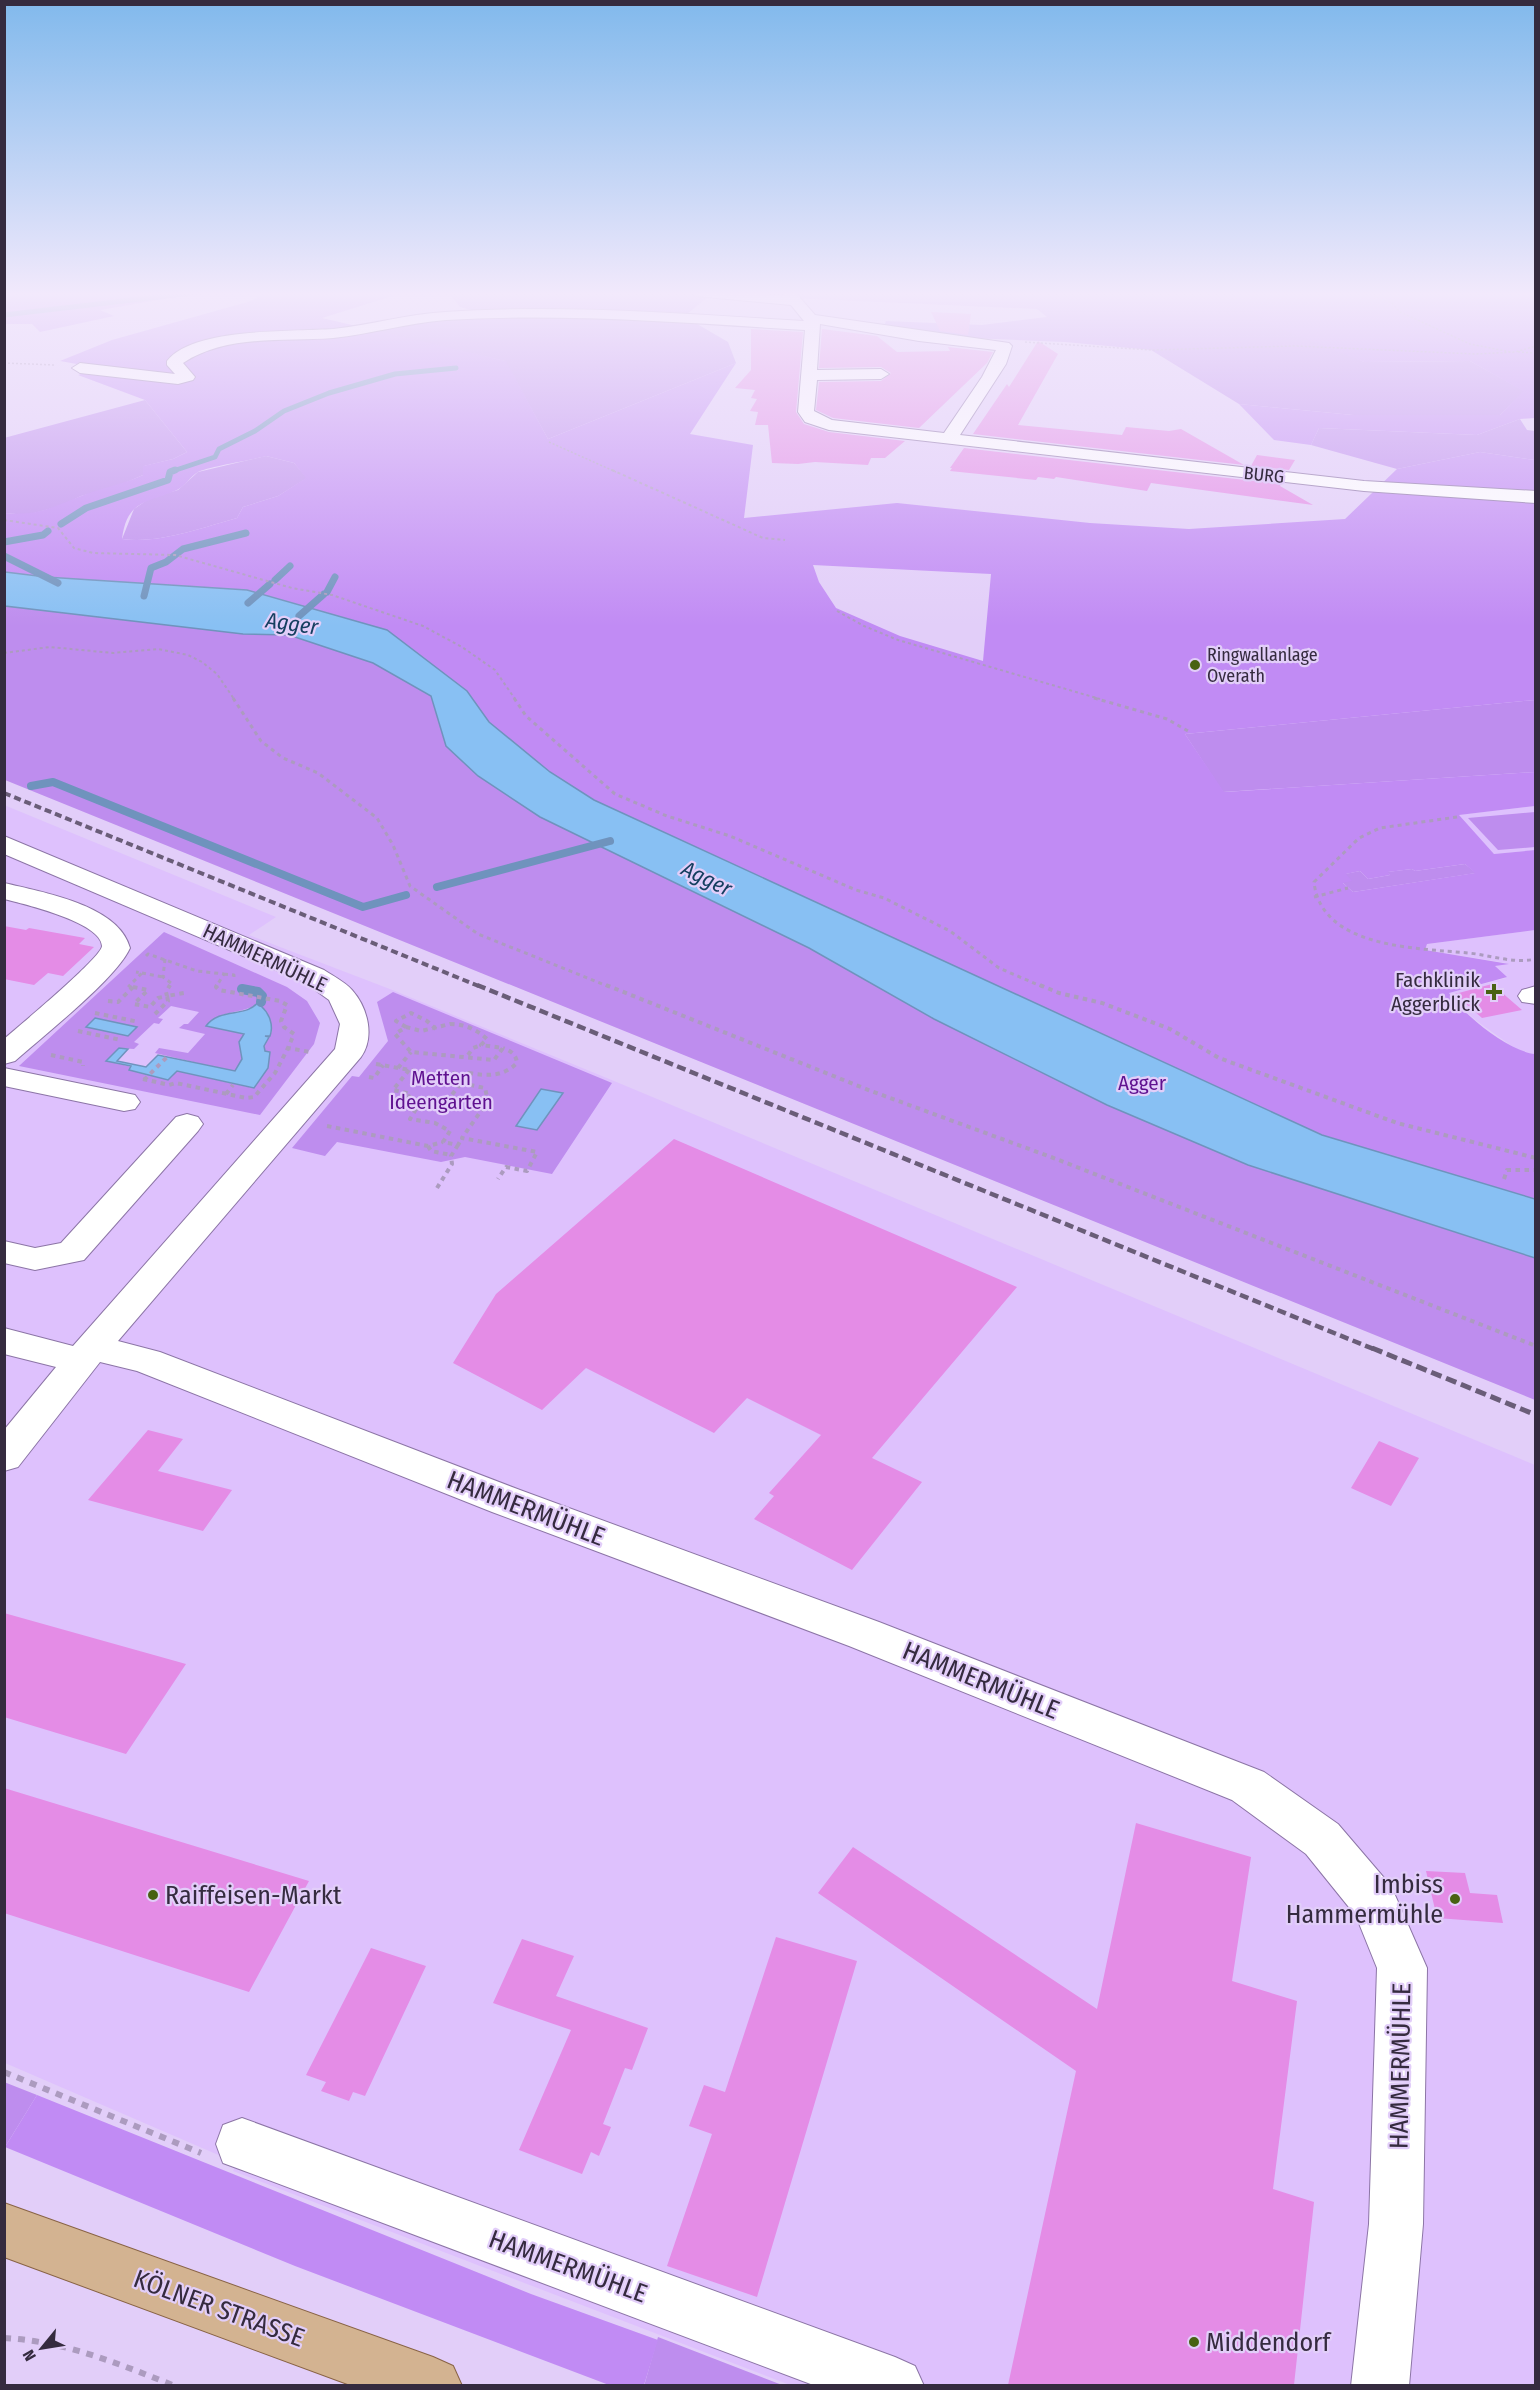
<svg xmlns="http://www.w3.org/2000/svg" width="1540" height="2390" font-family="'Fira Sans Condensed',sans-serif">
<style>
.built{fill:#dec1fd}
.green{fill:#be8dee;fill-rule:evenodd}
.forest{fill:#c18bf4;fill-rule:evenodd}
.water{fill:#88c0f3;stroke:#6f93bd;stroke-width:1.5}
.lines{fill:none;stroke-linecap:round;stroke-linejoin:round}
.stream-far3{stroke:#6f93bd;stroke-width:5}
.stream-far2{stroke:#6f93bd;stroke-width:7}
.stream-far1{stroke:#6f93bd;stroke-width:8}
.stream{stroke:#6f93bd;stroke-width:10}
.building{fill:#e48ce6}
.minor-casing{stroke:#8c75a6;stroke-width:2}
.major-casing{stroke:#886345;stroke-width:2}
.path-far4{stroke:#ac9bbf;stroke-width:1.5;stroke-dasharray:2 2;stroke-linecap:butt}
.path-far3{stroke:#ac9bbf;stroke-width:2;stroke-dasharray:3 3;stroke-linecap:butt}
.path-far2{stroke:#ac9bbf;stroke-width:3;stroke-dasharray:4 4;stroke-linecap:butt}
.path-far1{stroke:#ac9bbf;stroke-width:4;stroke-dasharray:4.5 4.5;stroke-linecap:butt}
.path{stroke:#ac9bbf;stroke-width:6;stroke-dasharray:7 7;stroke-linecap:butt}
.minor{fill:#fff;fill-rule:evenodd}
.major{fill:#d3b391;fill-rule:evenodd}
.rail-far2{stroke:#6a5d78;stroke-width:4;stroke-dasharray:7 4;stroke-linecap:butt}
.rail-far1{stroke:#6a5d78;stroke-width:4.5;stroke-dasharray:9 4.5;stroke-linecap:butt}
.rail{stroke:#6a5d78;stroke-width:5;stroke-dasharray:11 5;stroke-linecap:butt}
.poi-dot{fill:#486212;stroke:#e2cef9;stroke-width:2}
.labels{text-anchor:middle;stroke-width:4.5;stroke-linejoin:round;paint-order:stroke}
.far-street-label{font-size:18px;fill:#352b3f;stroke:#e2cef9}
.far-poi-label{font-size:18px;fill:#352b3f;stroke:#e2cef9;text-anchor:start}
.street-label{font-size:21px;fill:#352b3f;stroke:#e2cef9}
.poi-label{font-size:21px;fill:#352b3f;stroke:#e2cef9;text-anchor:end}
.park-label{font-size:21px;fill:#5f1190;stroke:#e2cef9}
.water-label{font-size:22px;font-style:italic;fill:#153f60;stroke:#e2cef9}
.near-street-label{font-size:26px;fill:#352b3f;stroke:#e2cef9}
.near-poi-label{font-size:26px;fill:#352b3f;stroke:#e2cef9;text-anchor:start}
</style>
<rect width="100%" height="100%" fill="#e2cef9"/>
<!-- built -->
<path class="built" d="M4,805L276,917L249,935L395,991L614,1081L1535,1465V2385H790L233,2171L237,2163L5,2063Z
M1535,806V850L1494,854L1458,815Z
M1535,930V1054L1524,1053L1513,1047L1478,1022L1457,1004L1449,993L1506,978L1494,966L1507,963L1425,950L1427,944Z"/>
<!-- green -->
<path class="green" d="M448,292H679L710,295L685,316L482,313L460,307Z
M714,292H1230L1364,362L1470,361L1524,391L1500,415H1353L1239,404L1151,350L1065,342L969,338L883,328L886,321L982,325L1047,317L1037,309L770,297Z
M551,316L692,321L728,342L736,363L548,439L505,361L366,330L425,319Z
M145,400L187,452L173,459L144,466L143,475L118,486L81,496L60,506L27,515L5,513L4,438Z
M1520,419L1527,430L1535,431V460L1480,452L1397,469L1311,445L1319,428L1477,435Z
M266,456L294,463L307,478L278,496L243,507L237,518C201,528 159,544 122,539L134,509L150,498L178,490L198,472Z
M4,582L226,594L1535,1161V1400L5,780Z
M1535,700V772L1223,792L1185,734Z
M1535,812V847L1498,850L1468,818Z
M1465,864L1476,873L1353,892L1342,882L1345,874L1360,871L1368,879L1390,875L1387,872L1412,869L1415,871Z
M164,932L287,987L307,1001L320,1023L314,1044L260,1115L19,1066ZM256,1005L270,1019L272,1032L265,1037L264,1046L268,1068L253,1088L177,1071L129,1070L132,1067L107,1061L119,1048L134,1049L139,1044L134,1042L154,1023L159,1024L163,1019L158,1018L171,1006L199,1012L188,1024H184L179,1028L205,1034L188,1053L159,1048L155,1053L235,1072L242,1059L240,1050L244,1034L206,1026C219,1010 240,1014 256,1005Z
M393,992L612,1083L552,1174L465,1157L441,1162L337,1142L325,1156L292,1148L352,1076L359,1077L388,1041L377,1002Z
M4,2082L37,2095L5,2147H4Z
M658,2337L782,2385L644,2386Z"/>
<!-- forest -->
<path class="forest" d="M4,292H205L100,310L114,316L40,332L32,324H5Z
M266,292H431L402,293L322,318L506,361L548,439L736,363L690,434L753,445L744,518L897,503L1090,523L1189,529L1345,519L1397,469L1480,452L1535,460V700L1185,734L1224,792L1535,772V806L1459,815L1494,854L1535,850V930L1427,944L1425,950L1509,964L1495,966L1507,977L1449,993C1465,1016 1508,1051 1535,1054V1199L1322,1135L594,800L550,772L489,722L467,691L247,590L46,577L5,572V513C38,516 50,508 81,496C101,488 121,485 143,475V466L173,459L187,452L145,400L78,375L99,368L60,361L112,340L251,301ZM266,456L294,463L306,478L278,496L243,507L237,518C201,528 159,544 122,539C127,499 148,503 177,490C185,486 190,477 198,472C206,467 253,460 266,456ZM813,565L991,574L983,661L900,636L836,608L819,582ZM1465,864L1475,873L1353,892L1343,883L1352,881L1346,874L1360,871L1368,879L1390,875L1388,872L1412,869L1415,871Z
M1230,292H1535V418L1520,419L1477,435L1319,428L1311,445L1274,440L1239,404L1353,415H1500L1523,391L1470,361L1364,362L1269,324Z
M37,2095L531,2294L658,2340L644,2385H609L295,2266L5,2147Z"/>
<!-- water -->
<path class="water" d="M5,572L46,577L247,590L387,630L467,691L489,722L550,772L594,800L1322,1135L1535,1199V1258L1248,1165L1107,1105L934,1019L809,948L540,817L478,776L446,746L431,696L373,663L289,635L243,634L5,606Z
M258,1002H264L261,1006C269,1013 274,1025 270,1036H265L269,1037L264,1046L265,1051L270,1052L268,1068L254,1088L177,1071L168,1080L129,1070L131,1066L106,1061L119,1048L128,1049L117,1061L146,1067L158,1055L235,1071L242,1059L239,1042L244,1034L206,1026C220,1007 247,1018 258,1002Z
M95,1018L137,1027L128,1036L86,1027Z
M541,1089L563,1093L537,1130L516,1126Z"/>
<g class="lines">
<!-- stream-far3 -->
<path class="stream-far3" d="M4,315L200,292
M170,472L215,457L219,449L255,431L284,411L329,393L395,374L456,368"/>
<!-- stream-far2 -->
<path class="stream-far2" d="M61,524L86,508L168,480L170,472L175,470
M4,542L43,535L48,531
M4,556L58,583
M275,580L290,566
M327,592L335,577
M144,596L151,568L166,562L183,549L246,533
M248,603L270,584
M299,616L324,594"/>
<!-- stream-far1 -->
<path class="stream-far1" d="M31,786L53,782L363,907L406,895
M437,887L610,841"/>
<!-- stream -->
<path class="stream" d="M242,989L258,992L262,996L261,1002"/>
</g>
<!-- building -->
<path class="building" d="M931,312L971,314L968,335L940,331Z
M751,329L803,332L796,412L804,424L829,432L905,441L885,458H871L868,465L815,462L798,464L772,463L768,425H755L758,412L750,411L757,399L751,398L755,390L735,388L751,370Z
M822,329L877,336L897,352L950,351L948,347L993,352L987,363L919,428L833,418L816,410L819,382L881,381L891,373L881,367L819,368Z
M1038,341L1058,354L1018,425L1122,435L1126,427L1169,431L1181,429L1244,465L973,434L1007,384L1009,387Z
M964,448L1281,484L1280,486L1313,505L1151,483L1147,491L1056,477L1054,479L1038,477L1036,480L950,471L952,468H950Z
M1257,455L1295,460L1289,470L1251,466Z
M4,926L26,930L29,928L85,938L79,944L94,947L63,976L48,973L34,985L4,979Z
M1492,984L1522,1010L1482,1018L1455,994Z
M674,1139L1017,1287L872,1458L922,1482L852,1570L754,1519L774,1496L769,1493L821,1435L747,1398L714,1433L586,1368L542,1410L453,1363L496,1294Z
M148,1430L183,1439L158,1471L232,1490L203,1531L88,1500Z
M1379,1441L1419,1458L1391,1506L1351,1488Z
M4,1613L186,1664L126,1754L4,1717Z
M4,1788L309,1881L249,1992L4,1913Z
M1136,1823L1251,1857L1232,1981L1297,2001L1273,2189L1314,2202L1294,2385H1008L1076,2071L818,1893L853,1847L1097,2009Z
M1426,1871L1465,1873L1470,1893L1497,1895L1503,1923L1437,1918Z
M776,1937L857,1961L757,2297L667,2266L712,2134L689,2126L704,2085L725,2092Z
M522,1939L574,1956L556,1996L648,2028L632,2070L625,2068L603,2124L611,2127L599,2156L591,2152L582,2174L519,2150L571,2030L493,2003Z
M371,1948L426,1966L365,2096L353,2092L349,2101L321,2091L326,2082L306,2075Z"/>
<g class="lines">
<defs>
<path id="minor" d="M689,292H738L784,296L781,292H795L815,315L1009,343L1012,346L1006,364L960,435L1364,481L1536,491V503L1364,491L829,430L805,422L798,412L805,330C685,323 566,313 446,320C407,323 371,334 333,338C283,342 227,334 183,363L195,377L193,380L178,384L80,373L72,368L80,363L175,374L167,365V361C193,327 293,332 333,329C371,325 407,314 445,312C565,304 685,314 804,321L791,305L696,296ZM820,324L919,341L996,350L982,377L944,433L832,420L814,411L817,380L881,379L889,374L881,369L817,370Z
M4,836L324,970C333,976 345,982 352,990C368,1008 375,1037 361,1057L118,1341L160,1352L520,1490L879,1622L1264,1772L1338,1824L1391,1886L1427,1968L1423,2224L1409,2386H1351L1369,2224L1377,1968L1356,1916L1306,1854L1232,1800L849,1646L492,1512L137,1371L100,1362L18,1467L4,1471V1430L56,1367L4,1354V1328L73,1346L335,1049L340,1024L329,1000L304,982L4,854Z
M4,883C42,892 119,905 130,948C116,979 43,1036 15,1061L4,1064V1039C18,1027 102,957 102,946C101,922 24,904 4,899Z
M1536,986V1004L1522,1002L1518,996L1522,990Z
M4,1068L135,1095L140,1102L135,1109L124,1111L4,1086Z
M187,1114L198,1117L203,1124L198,1131L84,1260L35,1270L4,1263V1241L35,1248L61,1243L176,1117Z
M242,2118L895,2357L915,2366L924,2386H816L242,2170L223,2163L216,2144L223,2125Z"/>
<path id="major" d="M4,2203L433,2357L453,2366L462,2386H353L4,2257Z"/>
</defs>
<!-- minor casing -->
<use href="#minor" class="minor-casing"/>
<!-- major casing -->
<use href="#major" class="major-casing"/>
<!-- path-far4 -->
<path class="path-far4" d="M1251,292H1302
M1366,292L1393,304L1400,312L1470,344L1511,352
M1025,342L1151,350L1295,346L1475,354L1515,352L1536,346
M1518,352L1536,353
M4,363L55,365
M549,442L616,472"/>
<!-- path-far3 -->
<path class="path-far3" d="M612,470L763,538L785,540
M4,520L58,528L74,548L93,553L175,555L292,588L332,595L423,626L462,647L495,670L515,699
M837,611L864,626L898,640L1100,699
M4,653L50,647L113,653L158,649L188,655L202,662L217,674L234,699"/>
<!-- path-far2 -->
<path class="path-far2" d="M233,698L261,741L283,758L318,773L377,818L393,845L410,886L478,934L610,987
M514,698L526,716L615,794L667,816L730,836L856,890L884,898L950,931L999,968L1043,987
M1094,698L1167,719L1188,731
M1457,817L1380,828L1359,838L1314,882C1321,949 1419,948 1468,953C1491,955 1513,964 1536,959
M1314,897L1348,888
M146,956L148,954L197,971L224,974L216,987
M165,959L163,977L171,983L169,987
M142,973L163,977
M224,974L234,975V977
M131,987L129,986L142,973L136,972"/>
<!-- path-far1 -->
<path class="path-far1" d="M217,985L216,987L219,990L280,1001L287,1005L281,1021L284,1027L294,1034L288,1048L310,1052
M606,985L871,1091L1051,1157L1536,1346
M1040,985L1059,993L1102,1003L1170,1029L1219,1058L1397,1123L1536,1158
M133,987L148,990L134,1004L150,1007L158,998L167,996L166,992L170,985
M108,1001L118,1002L133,987L130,985
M95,1013L139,1022
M155,1014L168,1001L167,996L184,993
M450,1024C464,1024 476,1029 487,1039L481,1045L503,1048L494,1060L411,1052L395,1034L406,1027L421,1031Z
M406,1027L396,1021L411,1013L427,1021L437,1030
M78,1031L121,1040
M51,1055L83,1062V1066
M468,1055L473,1048L481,1045
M376,1064L449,1077
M398,1068L411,1052
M409,1070L393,1090L411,1094L403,1106L416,1109L426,1097L447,1101L469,1073C487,1076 503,1077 517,1063C516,1054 511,1051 503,1048
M369,1077L374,1078L383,1065
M143,1079L169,1085L176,1083L246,1098L254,1097L275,1073L288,1048
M144,1080L167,1057
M461,1083L485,1088L488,1101L462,1138L537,1152L527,1171L506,1167L498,1179
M460,1085L445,1082L452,1073L466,1076
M226,1094L233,1085
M416,1109L410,1119L435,1123L450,1131L443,1142L458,1145L462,1138
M327,1126L428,1146L443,1142
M428,1146L431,1151L451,1155
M1504,1179L1507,1170H1536
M437,1188L452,1164L451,1156L458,1145"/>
<!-- path -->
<path class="path" d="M4,2072L201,2153
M4,2338C65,2341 119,2364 175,2386"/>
<!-- minor -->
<use href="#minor" class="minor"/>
<!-- major -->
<use href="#major" class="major"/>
<!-- rail-far2 -->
<path class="rail-far2" d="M4,793L481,987"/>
<!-- rail-far1 -->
<path class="rail-far1" d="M477,985L1376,1350"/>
<!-- rail -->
<path class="rail" d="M1372,1348L1536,1415"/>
</g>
<!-- sky -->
<linearGradient id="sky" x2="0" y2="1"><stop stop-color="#81b9ec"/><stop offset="0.47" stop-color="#f2e9fc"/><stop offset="1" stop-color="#f2e9fc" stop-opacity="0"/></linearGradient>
<rect width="1540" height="626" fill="url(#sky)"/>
<!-- markers -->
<g class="poi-dot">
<circle cx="1195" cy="665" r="6"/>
<path d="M1491 983h6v6h6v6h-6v6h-6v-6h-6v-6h6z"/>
<circle cx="153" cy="1895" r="6"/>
<circle cx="1455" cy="1899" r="6"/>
<circle cx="1194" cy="2342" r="6"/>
</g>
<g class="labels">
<!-- far-street labels -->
<g class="far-street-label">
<text transform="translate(1264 475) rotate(6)" y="6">BURG</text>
</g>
<!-- far-poi labels -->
<g class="far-poi-label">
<text x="1207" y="661">Ringwallanlage<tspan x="1207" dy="21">Overath</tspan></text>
</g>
<!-- street labels -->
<g class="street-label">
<text transform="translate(265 958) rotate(25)" y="7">HAMMERMÜHLE</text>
</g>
<!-- poi labels -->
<g class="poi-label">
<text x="1480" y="987">Fachklinik<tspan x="1480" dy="24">Aggerblick</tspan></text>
</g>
<!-- park labels -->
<g class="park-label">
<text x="441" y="1085">Metten<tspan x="441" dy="24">Ideengarten</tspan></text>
<text x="1142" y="1090">Agger</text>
</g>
<!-- water labels -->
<g class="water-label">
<text transform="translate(292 623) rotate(8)" y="8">Agger</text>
<text transform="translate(707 878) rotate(26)" y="8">Agger</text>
</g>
<!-- near-street labels -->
<g class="near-street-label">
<text transform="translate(526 1508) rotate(21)" y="9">HAMMERMÜHLE</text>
<text transform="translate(981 1680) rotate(22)" y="9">HAMMERMÜHLE</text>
<text transform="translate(1400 2066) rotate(-89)" y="9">HAMMERMÜHLE</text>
<text transform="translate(568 2266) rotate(20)" y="9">HAMMERMÜHLE</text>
<text transform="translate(219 2308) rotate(20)" y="9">KÖLNER STRASSE</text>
</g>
<!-- near-poi labels -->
<g class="near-poi-label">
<text x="1443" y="1893" text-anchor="end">Imbiss<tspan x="1443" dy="30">Hammermühle</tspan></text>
<text x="165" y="1904">Raiffeisen-Markt</text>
<text x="1206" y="2351">Middendorf</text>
</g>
</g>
<!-- border -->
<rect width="1540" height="2390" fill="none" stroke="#352b3f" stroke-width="12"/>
<!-- north arrow -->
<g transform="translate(42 2348) rotate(240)" stroke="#e2cef9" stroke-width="4.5" paint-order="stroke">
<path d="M0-4.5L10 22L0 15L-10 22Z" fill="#352b3f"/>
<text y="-9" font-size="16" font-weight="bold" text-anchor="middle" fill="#352b3f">N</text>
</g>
</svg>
